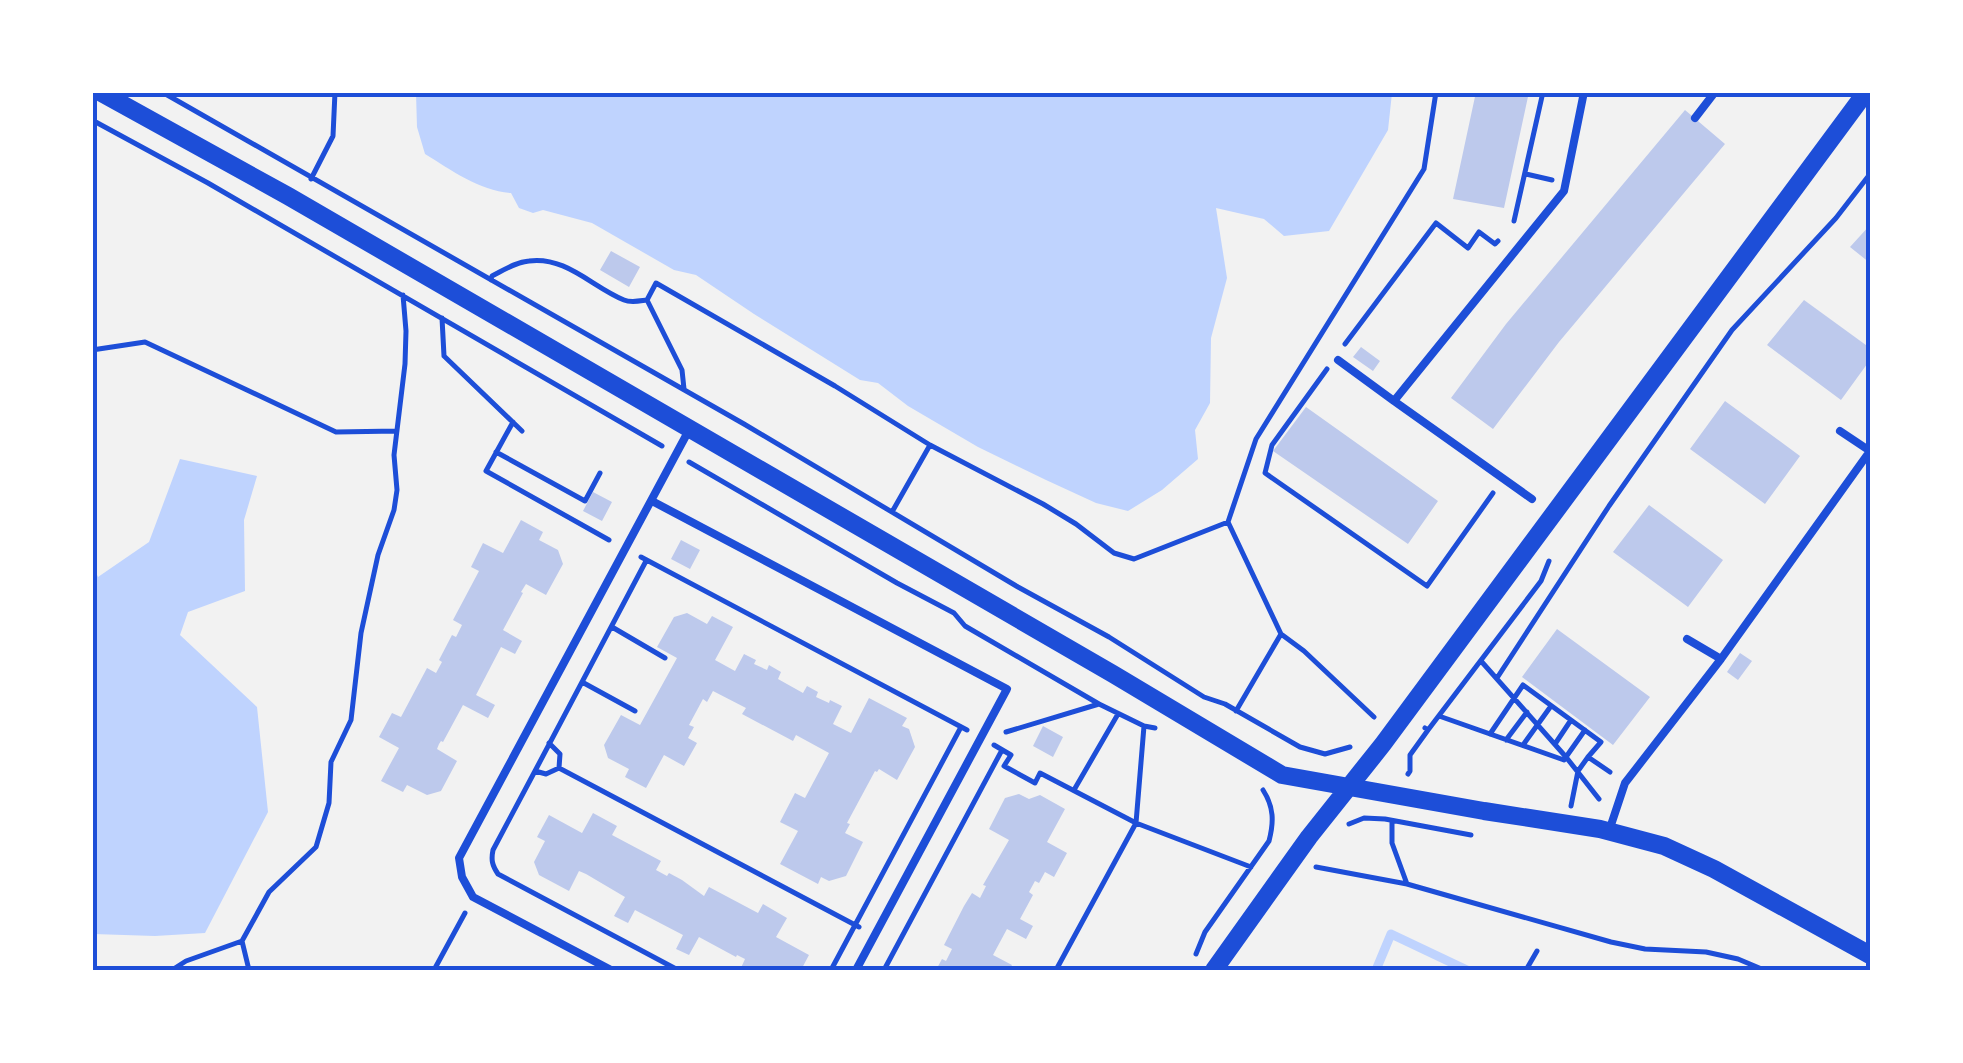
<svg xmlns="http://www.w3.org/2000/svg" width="1963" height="1063" font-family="'Fira Sans',sans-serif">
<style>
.water{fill:#bfd3fe}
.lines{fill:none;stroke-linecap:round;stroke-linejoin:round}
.stream{stroke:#bfd3fe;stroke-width:9}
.building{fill:#bdc9ec}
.path{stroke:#1d4ed8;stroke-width:5}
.service{stroke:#1d4ed8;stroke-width:8}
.tertiary{stroke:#1d4ed8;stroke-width:18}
.neatline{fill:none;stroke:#1d4ed8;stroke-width:4}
</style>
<rect width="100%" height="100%" fill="#f2f2f2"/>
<!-- water -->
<path class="water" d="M1392,93L1388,130L1329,231L1284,236L1264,219L1216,208L1227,278L1211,338L1210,403L1195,430L1198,459L1162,490L1128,511L1096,503L1046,480L978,447L908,406L878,383L860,380L754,314L696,275L674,270L592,223L543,210L533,213L519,208L511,193C480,191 451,170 425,154L417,127L416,93Z
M180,459L257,476L244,520L245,591L188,612L180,635L257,707L268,812L205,933L155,936L93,934V566L98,577L149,542Z"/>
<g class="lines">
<!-- stream -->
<path class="stream" d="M1376,970L1391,934L1467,970"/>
</g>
<!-- building -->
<path class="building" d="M1476,92H1529L1504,208L1453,199Z
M1685,110L1725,144L1559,342L1493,429L1451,398L1506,324Z
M1870,225V263L1850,247Z
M611,251L640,267L629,287L600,270Z
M1804,300L1870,348V360L1841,400L1767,345Z
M1361,347L1380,361L1373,371L1353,357Z
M1725,401L1800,456L1765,504L1690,449Z
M1306,407L1438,501L1408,544L1273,451Z
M593,492L612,502L602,521L583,511Z
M1649,505L1723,560L1688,607L1613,552Z
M521,520L543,532L539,540L558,550L563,564L546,595L526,584L521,592L523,593L503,630L522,641L515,654L501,647L476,695L495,705L488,718L463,705L443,742L441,741L439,744L437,749L457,761L441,791L427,795L407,785L403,792L381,781L399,748L379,737L392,713L401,717L427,668L436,673L442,662L439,660L452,635L456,637L462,625L453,620L479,571L471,567L483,543L503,553Z
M681,540L700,550L690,569L671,559Z
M687,613L707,624L712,616L733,627L715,660L735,671L744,654L756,660L754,664L767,670L769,665L781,672L778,679L803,693L807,686L818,692L816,697L829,703L830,700L842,706L833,724L851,733L869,698L907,718L902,726L909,729L915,747L897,780L879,769L877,772L875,771L847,823L850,824L845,833L863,842L846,876L829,881L821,877L818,884L780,864L798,831L780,822L795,793L805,798L829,753L796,735L793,741L742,714L746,708L713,691L707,702L703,699L689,725L694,727L688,738L697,743L684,766L664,755L646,788L625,777L629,769L608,758L604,745L621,715L640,725L677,658L657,647L674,617Z
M1557,629L1650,697L1613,745L1522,677Z
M1740,653L1752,661L1738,680L1727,672Z
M1043,726L1063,737L1053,757L1033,746Z
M1019,794L1029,799L1040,795L1065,809L1047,842L1067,853L1054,877L1045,872L1039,883L1035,881L1029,892L1033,895L1020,919L1033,926L1026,939L1007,929L993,955L1012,965L1009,970H936L942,959L946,961L952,949L944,945L964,906L972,893L980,898L986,886L983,885L1009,840L989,829L1005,798Z
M593,813L617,826L612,835L661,861L656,870L667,876L669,873L682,880L704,896L709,887L758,913L763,904L787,918L776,937L809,955L801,970H740L745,959L737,955L736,957L699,937L689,955L676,949L683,935L635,910L628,923L614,916L625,897L586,874L579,871L569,891L539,875L534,862L545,841L537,837L549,815L582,833Z"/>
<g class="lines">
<!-- path -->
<path class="path" d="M162,92L744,424L1018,587L1109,637L1204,697L1225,704L1300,747L1325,754L1350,747
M92,120L208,183L662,446
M1526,174L1552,180
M311,179L333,136L335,92
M1514,221L1543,92
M491,280L492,276C504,270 516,262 529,261C566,256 592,287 624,300C631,303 639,301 647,300
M442,318L444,356L522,431
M1345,344L1436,223L1468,248L1479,232L1495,244L1498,241
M92,350L145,342L336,432L397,431
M1327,369L1272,445L1265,473L1427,586L1493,493
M684,389L682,370L647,300L656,283L835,386L930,445L1043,504L1076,524L1114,553L1134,559L1228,522
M513,422L486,471L609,540
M496,452L585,501L600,473
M689,462L897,583L954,613L965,626L1099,704
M892,512L930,445
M641,557L967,730
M612,627L665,658
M1497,678L1609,506L1732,330L1836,218L1870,174
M582,682L635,711
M1236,711L1281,634
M1439,716L1564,760L1566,757L1481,661
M1374,717L1304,651L1281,634L1228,522L1256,439L1424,169L1436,92
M1428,730L1541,581L1549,561
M1585,730L1566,757L1599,799
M1006,732L1099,704L1144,726L1155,728
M1490,734L1523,685L1601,742L1588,757
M1506,740L1527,712
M549,743L560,754L559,768L859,927
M1555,744L1571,720
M994,745L1011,755L1004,766L1035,783L1040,773L1136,823L1251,867
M1523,745L1551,706
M559,768L546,774L535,771L493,850C491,860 492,865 498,874L678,970
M535,771L646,561
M1408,774L1410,771V755L1428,730L1425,728
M1074,790L1118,714
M1571,806L1578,771L1588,757L1610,772
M1392,821V843L1407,884
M1349,824L1364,818L1385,819L1471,835
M1316,867L1407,884L1611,942L1645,949L1706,952L1738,959L1764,970
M1196,954L1205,932L1269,841C1274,822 1274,807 1263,790
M172,970L186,961L242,941
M249,970L242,941L269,892L316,847L329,803L331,762L351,720L361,633L378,555L394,510L397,490L394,455L405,364L406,331L403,295
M434,970L465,913
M831,970L961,727
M884,970L1002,750
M1056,970L1136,823L1144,726
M1526,970L1537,951"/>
<!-- service -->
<path class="service" d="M1695,118L1715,92
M1338,360L1394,401
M1532,499L1394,401L1564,191L1584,92
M652,501L1007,689L856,970
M1687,639L1721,659
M1609,831L1625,783L1721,659L1870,451L1840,431
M611,970L473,897L462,877L459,858L689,430"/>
<!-- tertiary -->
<path class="tertiary" d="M100,92L288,196L1113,674L1282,775L1484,811L1600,829L1664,846L1714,869L1870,955
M1214,970L1309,837L1383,744L1866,92"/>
</g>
<!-- border -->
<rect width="1963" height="1063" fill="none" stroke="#ffffff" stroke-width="190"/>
<rect x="95" y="95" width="1773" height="873" class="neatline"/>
</svg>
